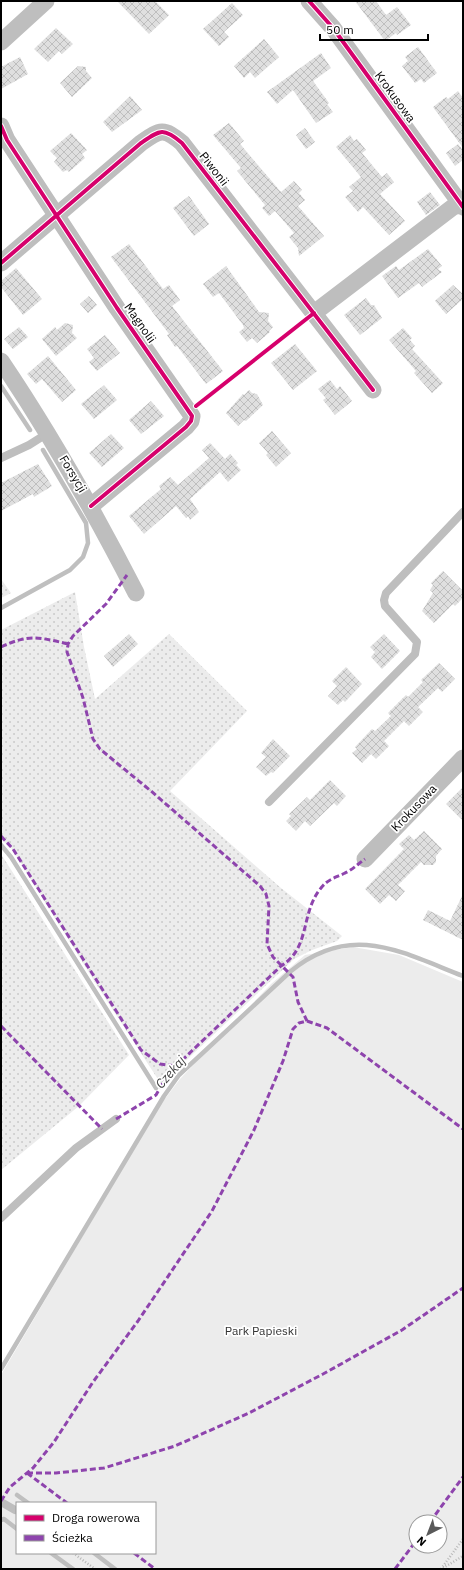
<svg xmlns="http://www.w3.org/2000/svg" width="464" height="1570" font-family="'IBM Plex Sans',sans-serif">
<style>
.grass{fill:url(#grass-dots)}
.park{fill:#ececec;fill-rule:evenodd}
.lines{fill:none;stroke-linecap:round;stroke-linejoin:round}
.stream{stroke:#bfbfbf;stroke-width:4.5}
.building{fill:url(#building-cross-hatch)}
.path{stroke:#b9b9b9;stroke-width:2.5;stroke-dasharray:1 2;stroke-linecap:butt}
.lane{stroke:#bebebe;stroke-width:8}
.street{stroke:#bebebe;stroke-width:17}
.quiet{stroke:#8e44ad;stroke-width:3;stroke-dasharray:6 3;stroke-linecap:butt}
.cycleway-casing{stroke:#fff;stroke-width:6}
.cycleway{stroke:#d6006c;stroke-width:4}
.labels{text-anchor:middle;stroke-width:3.5;stroke-linejoin:round;paint-order:stroke}
.street-label{font-size:12px;fill:#000;stroke:#fff}
.park-label{font-size:12px;fill:#333;stroke:#fff}
.water-label{font-size:13px;font-style:italic;fill:#444;stroke:#fff}
</style>
<defs>
<pattern id="grass-dots" width="8" height="8" patternUnits="userSpaceOnUse"><rect width="8" height="8" fill="#ececec"/><path d="M2 2h.1M6 6h.1" fill="none" stroke="#c9c9c9" stroke-width="1.8" stroke-linecap="round"/></pattern>
<pattern id="building-cross-hatch" width="8" height="8" patternUnits="userSpaceOnUse"><rect width="8" height="8" fill="#dfdfdf"/><path d="M0 0l8 8M0 8l8-8" fill="none" stroke="#bebebe"/></pattern>
</defs>
<rect width="100%" height="100%" fill="#fff"/>
<!-- grass -->
<path class="grass" d="M1,579L11,593L1,598Z
M75,592L84,647L95,699L169,634L247,711L170,791L281,888L342,936L337,941L312,950L294,959L177,1069L163,1087L98,987L12,849L1,839V630Z
M1,854L129,1055L79,1106L1,1170Z"/>
<!-- park -->
<path class="park" d="M353,947L399,955L463,982V1569H1V1375L158,1108L180,1079L271,984L305,955ZM17,1503H155V1553H17ZM416,1522H440V1546H416Z"/>
<g class="lines">
<!-- stream -->
<path class="stream" d="M1,386L30,430
M1,608L70,570L83,557L88,543L86,523L43,450
M1,845L11,857L156,1088
M1,1369L164,1096L179,1075L291,971C351,922 401,952 463,976
M17,1495L28,1503
M1,1520L4,1519L17,1529
M51,1553L73,1569
M94,1553L115,1569"/>
</g>
<!-- building -->
<path class="building" d="M117,1H155L169,15L149,34Z
M355,1H376L386,15L397,7L411,25L397,35L396,33L385,41Z
M232,3L243,15L224,32L229,37L219,46L203,29Z
M56,28L73,44L62,54L59,51L48,62L34,49Z
M264,39L279,57L255,78L250,72L244,78L234,66Z
M418,47L437,73L424,83L421,79L415,83L402,66L408,61L405,57Z
M321,53L331,68L313,81L329,103L327,104L333,112L316,123L293,90L277,104L267,92Z
M20,57L28,74L1,89V67Z
M78,66L86,67V71L92,78L72,97L60,83Z
M458,91L463,98V148L433,107L446,97L448,99Z
M130,96L142,110L112,132L103,122Z
M229,123L244,141L240,144L281,192L294,181L302,190L299,193L305,200L298,206L324,236L299,256L298,248L289,237L294,233L275,211L269,216L262,208L265,205L237,171L241,168L213,135Z
M305,128L315,142L306,149L296,135Z
M71,133L87,150L82,154L85,158L69,172L67,170L63,172L54,162L57,158L50,151Z
M350,135L354,141L357,139L366,150L362,153L382,177L387,173L394,182L380,194L405,221L389,235L363,207L358,212L345,197L353,191L349,187L361,177L336,147Z
M458,144L463,150V160L455,166L446,153Z
M430,192L440,205L426,215L417,202Z
M189,196L209,224L194,236L173,208Z
M129,244L163,289L169,285L180,300L172,306L223,371L206,384L177,346L175,347L167,335L169,334L111,257Z
M428,249L442,266L438,269L442,272L422,287L419,283L398,298L382,276L396,266L399,270Z
M226,266L259,312L269,313L268,321L273,327L269,331L270,332L257,343L252,338L247,342L239,332L244,328L243,325L219,293L213,297L203,284Z
M16,268L42,299L23,315L1,287V281Z
M453,285L463,294V299L446,314L435,301Z
M89,296L97,305L88,313L80,304Z
M366,298L371,305H374L382,318L360,335L344,315Z
M65,323L73,325L72,333L77,338L56,356L42,339L55,327L57,330Z
M19,327L28,337L13,349L4,339Z
M403,328L412,338L410,340L415,346L412,349L443,383L432,393L414,373L416,371L389,340Z
M105,335L120,353L97,371L89,362L94,358L87,349Z
M295,344L317,371L293,390L271,363Z
M48,356L76,390L62,402L42,379L36,384L27,374Z
M330,380L337,389L340,386L352,401L335,415L323,400L326,398L318,389Z
M104,385L117,400L94,419L81,404Z
M249,390L252,393L257,394L263,405L246,421L244,420L238,426L226,413L243,394L244,395Z
M151,401L164,416L141,434L129,420Z
M272,431L291,453L276,467L266,455L268,453L259,443Z
M111,434L124,448L102,467L89,453Z
M210,443L225,459L230,454L238,463L236,465L241,470L228,482L220,472L190,499L199,512L190,520L188,516L186,518L176,506L144,534L129,516L161,489L159,486L170,477L178,485L209,458L202,450Z
M38,464L52,486L34,497L33,494L1,511V483Z
M443,571L463,591V598L455,606L453,604L434,623L422,611L433,593L430,590L433,585L431,583Z
M129,634L138,644L113,667L104,656Z
M384,634L400,651L382,669L371,657L375,652L370,647Z
M439,663L455,679L442,692L438,688L418,707L423,712L409,726L404,721L384,741L389,746L376,759L371,754L362,763L352,753L357,749L355,747L372,729L375,731L391,716L388,713L406,695L408,697L423,682L421,680Z
M346,667L362,684L345,702L343,700L338,705L328,696L337,686L332,681Z
M273,739L290,756L273,773L271,772L266,776L256,767L266,757L261,753Z
M330,780L346,796L337,806L334,803L310,826L305,821L296,831L286,821L291,816L289,814L307,797L310,800Z
M463,787V821L446,804Z
M424,831L442,849L436,856V862L433,865H424L421,862L398,885L405,891L396,901L389,895L380,904L365,889L404,849L399,844L409,835L414,840Z
M463,894V940L423,920L428,910L450,921Z"/>
<g class="lines">
<!-- path -->
<path class="path" d="M73,1553L95,1569
M443,1568L463,1556
M441,1569L463,1539"/>
<!-- lane -->
<path class="lane" d="M1,458L29,445L48,433
M269,802L415,654L417,642L385,606L384,600L386,593L463,512
M1,1218L76,1148L116,1119
M1,1502L15,1510"/>
<!-- street -->
<path class="street" d="M309,1L333,28L463,207
M1,42L46,1
M1,126L7,140L117,308L192,416L191,421L186,427L91,506
M1,263L141,143C160,130 163,127 182,143L373,390
M314,313L453,207L463,203
M1,361C51,435 95,513 136,593
M365,859L463,758"/>
<!-- quiet -->
<path class="quiet" d="M1,647C28,634 39,637 68,644
M1,836L13,849L141,1050L160,1064L176,1066
M307,1021L327,1028L463,1129
M1,1026L102,1129
M116,1119L156,1095L165,1079L176,1066L281,966C311,948 300,913 321,888C328,879 335,878 345,873C352,870 358,864 365,859
M27,1473H56L104,1468L175,1446L249,1413L323,1374L402,1330L463,1288
M27,1473L67,1503
M1,1501L10,1487L33,1468L54,1442L93,1382L138,1321L212,1211L254,1130L283,1061L293,1029L299,1023L307,1021L298,1002L293,977L273,957L267,944L269,906L266,894L260,886L151,791L118,764L100,749L93,739L83,698L67,652L68,644L73,636L106,604L127,575
M430,1522L463,1477
M134,1553L155,1569
M395,1569L416,1541"/>
<defs>
<path id="cycleway" d="M309,1L333,28L463,207
M1,126L7,140L117,308L192,416L191,421L186,427L91,506
M1,263L141,143C160,130 163,127 182,143L373,390
M196,406L314,313"/>
</defs>
<!-- cycleway casing -->
<use href="#cycleway" class="cycleway-casing"/>
<!-- cycleway -->
<use href="#cycleway" class="cycleway"/>
</g>
<g class="labels">
<!-- street labels -->
<g class="street-label">
<text transform="translate(395 97) rotate(54)" y="4">Krokusowa</text>
<text transform="translate(214 169) rotate(52)" y="4">Piwonii</text>
<text transform="translate(140 323) rotate(55)" y="4">Magnolii</text>
<text transform="translate(73 474) rotate(59)" y="4">Forsycji</text>
<text transform="translate(414 808) rotate(-46)" y="4">Krokusowa</text>
</g>
<!-- park labels -->
<g class="park-label">
<text x="261" y="1335">Park Papieski</text>
</g>
<!-- water labels -->
<g class="water-label">
<text transform="translate(170 1072) rotate(-49)" y="5">Czekaj</text>
</g>
</g>
<!-- border -->
<rect width="464" height="1570" fill="none" stroke="#000000" stroke-width="4"/>
<!-- legend -->
<rect x="16" y="1502" width="140" height="52" fill="#ffffff" stroke="#999999"/>
<rect x="24" y="1515" width="20" height="6" fill="#d6006c" stroke="#999999"/>
<text x="52" y="1522" font-size="12" fill="#000000">Droga rowerowa</text>
<rect x="24" y="1535" width="20" height="6" fill="#8e44ad" stroke="#999999"/>
<text x="52" y="1542" font-size="12" fill="#000000">Ścieżka</text>
<!-- north arrow -->
<g transform="translate(428 1534) rotate(222)"><circle r="19" fill="#ffffff" stroke="#999999"/>
<path d="M0-3L7 15L0 10L-7 15Z" fill="#595959"/>
<text y="-6" font-size="11" font-weight="bold" text-anchor="middle" fill="#000000">N</text>
</g>
<!-- scale -->
<path d="M320 34v6h108v-6" fill="none" stroke="#000000" stroke-width="2"/>
<text x="326" y="34" font-size="12" fill="#000000" stroke="#ffffff" stroke-width="3" paint-order="stroke">50 m</text>
</svg>
